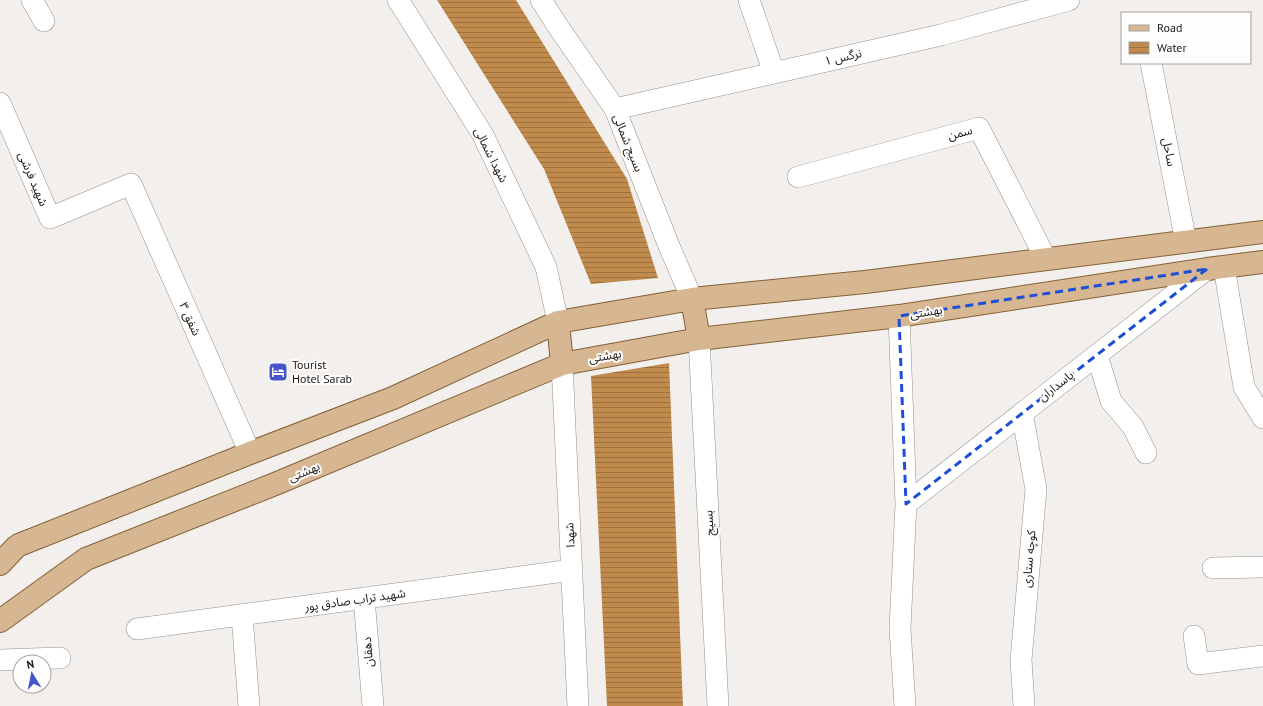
<svg xmlns="http://www.w3.org/2000/svg" width="1263" height="706" font-family="'PT Sans','Noto Sans Arabic',sans-serif">
<style>
.water{fill:url(#water-rules)}
.lines{fill:none;stroke-linecap:round;stroke-linejoin:round}
.minor-casing{stroke:#94918e;stroke-width:22}
.major-casing{stroke:#846137;stroke-width:24}
.minor{stroke:#fff;stroke-width:21}
.major{stroke:#d7b791;stroke-width:22}
.marked{fill:none;stroke:#1d4ed8;stroke-width:3;stroke-dasharray:8 5;stroke-linejoin:round}
.labels{text-anchor:middle;stroke-width:4;stroke-linejoin:round;paint-order:stroke}
.street-label{font-size:12px;fill:#1b1a19;stroke:#fffdfb}
.poi-label{font-size:12px;fill:#1b1a19;stroke:#fffdfb;text-anchor:start}
</style>
<defs>
<pattern id="water-rules" width="6" height="5" patternUnits="userSpaceOnUse"><rect width="6" height="5" fill="#c08b4d"/><path d="M0 2.5h6" fill="none" stroke="#9b713f"/></pattern>
</defs>
<rect width="100%" height="100%" fill="#f2efec"/>
<!-- water -->
<path class="water" d="M437,0H516L627,179L658,278L591,284L544,169Z
M669,363L683,706H607L591,376Z"/>
<g class="lines">
<defs>
<path id="minor" d="M32,0L44,21
M398,0L483,135L546,267L558,322
M541,0L559,28L615,109L669,246L692,299
M749,0L774,73
M1151,63L1186,242
M0,103L50,218L131,184L250,453
M615,109L941,35L1069,0
M798,177L979,128L1046,259
M1224,267L1244,387L1263,418
M899,316L906,504
M699,339L718,706
M1097,355L1111,401L1133,427L1146,453
M562,364L578,706
M1022,413L1036,489L1021,660L1024,706
M1213,568L1263,567
M364,598L373,706
M242,615L249,706
M137,629L572,570
M1194,636L1198,664L1263,656
M0,660L60,658
M905,706L900,629L906,504L1207,269"/>
<path id="major" d="M692,299L699,339
M558,322L562,364
M0,564L16,547L19,545L250,453L393,398L558,322L692,299L865,282L1263,232
M0,621L86,559L275,484L562,364L699,339L899,316L1207,269L1263,262"/>
</defs>
<!-- minor casing -->
<use href="#minor" class="minor-casing"/>
<!-- major casing -->
<use href="#major" class="major-casing"/>
<!-- minor -->
<use href="#minor" class="minor"/>
<!-- major -->
<use href="#major" class="major"/>
</g>
<!-- marked area -->
<path class="marked" d="M1207,269L906,504L899,316Z"/>
<!-- icons -->
<defs>
<symbol id="hotel-square" viewBox="-11 -11 22 22"><rect x="-9" y="-9" width="18" height="18" rx="4" fill="#4753c8" stroke="#fffdfb"/><path d="M-6-4.5h1.5V1H6V5H4.5V3h-9V5H-6ZM-4 0a1.8 1.8 0 1 1 3.6 0ZM.5 0V-2.5h3Q6-2.5 6 0Z" fill="#fff"/></symbol>
</defs>
<g fill-rule="evenodd">
<use href="#hotel-square" x="267" y="361" width="22" height="22"/>
</g>
<g class="labels">
<!-- street labels -->
<g class="street-label">
<text transform="translate(843 57) rotate(-13)" y="4">نرگس ۱</text>
<text transform="translate(960 133) rotate(-15)" y="4">سمن</text>
<text transform="translate(628 143) rotate(68)" y="4">بسیج شمالی</text>
<text transform="translate(1169 152) rotate(79)" y="4">ساحل</text>
<text transform="translate(491 155) rotate(63)" y="4">شهدا شمالی</text>
<text transform="translate(33 179) rotate(67)" y="4">شهید فرشی</text>
<text transform="translate(926 312) rotate(-9)" y="4">بهشتی</text>
<text transform="translate(190 319) rotate(66)" y="4">شفق ۳</text>
<text transform="translate(605 356) rotate(-10)" y="4">بهشتی</text>
<text transform="translate(1056 386) rotate(-38)" y="4">پاسداران</text>
<text transform="translate(304 472) rotate(-23)" y="4">بهشتی</text>
<text transform="translate(709 523) rotate(-93)" y="4">بسیج</text>
<text transform="translate(570 535) rotate(-93)" y="4">شهدا</text>
<text transform="translate(1029 559) rotate(-85)" y="4">کوچه ستاری</text>
<text transform="translate(355 600) rotate(-8)" y="4">شهید تراب صادق پور</text>
<text transform="translate(368 652) rotate(-95)" y="4">دهقان</text>
</g>
<!-- poi labels -->
<g class="poi-label">
<text x="292" y="369">Tourist<tspan x="292" dy="14">Hotel Sarab</tspan></text>
</g>
</g>
<!-- legend -->
<rect x="1121" y="12" width="130" height="52" fill="#fffdfb" stroke="#a4a2a1"/>
<rect x="1129" y="25" width="20" height="6" fill="#d7b791" stroke="#a4a2a1"/>
<text x="1157" y="32" font-size="12" fill="#1b1a19">Road</text>
<rect x="1129" y="42" width="20" height="12" fill="url(#water-rules)" stroke="#a4a2a1"/>
<text x="1157" y="52" font-size="12" fill="#1b1a19">Water</text>
<!-- north arrow -->
<g transform="translate(32 674) rotate(350)"><circle r="19" fill="#fffdfb" stroke="#a4a2a1"/>
<path d="M0-3L7 15L0 10L-7 15Z" fill="#4753c8"/>
<text y="-6" font-size="11" font-weight="bold" text-anchor="middle" fill="#1b1a19">N</text>
</g>
</svg>
